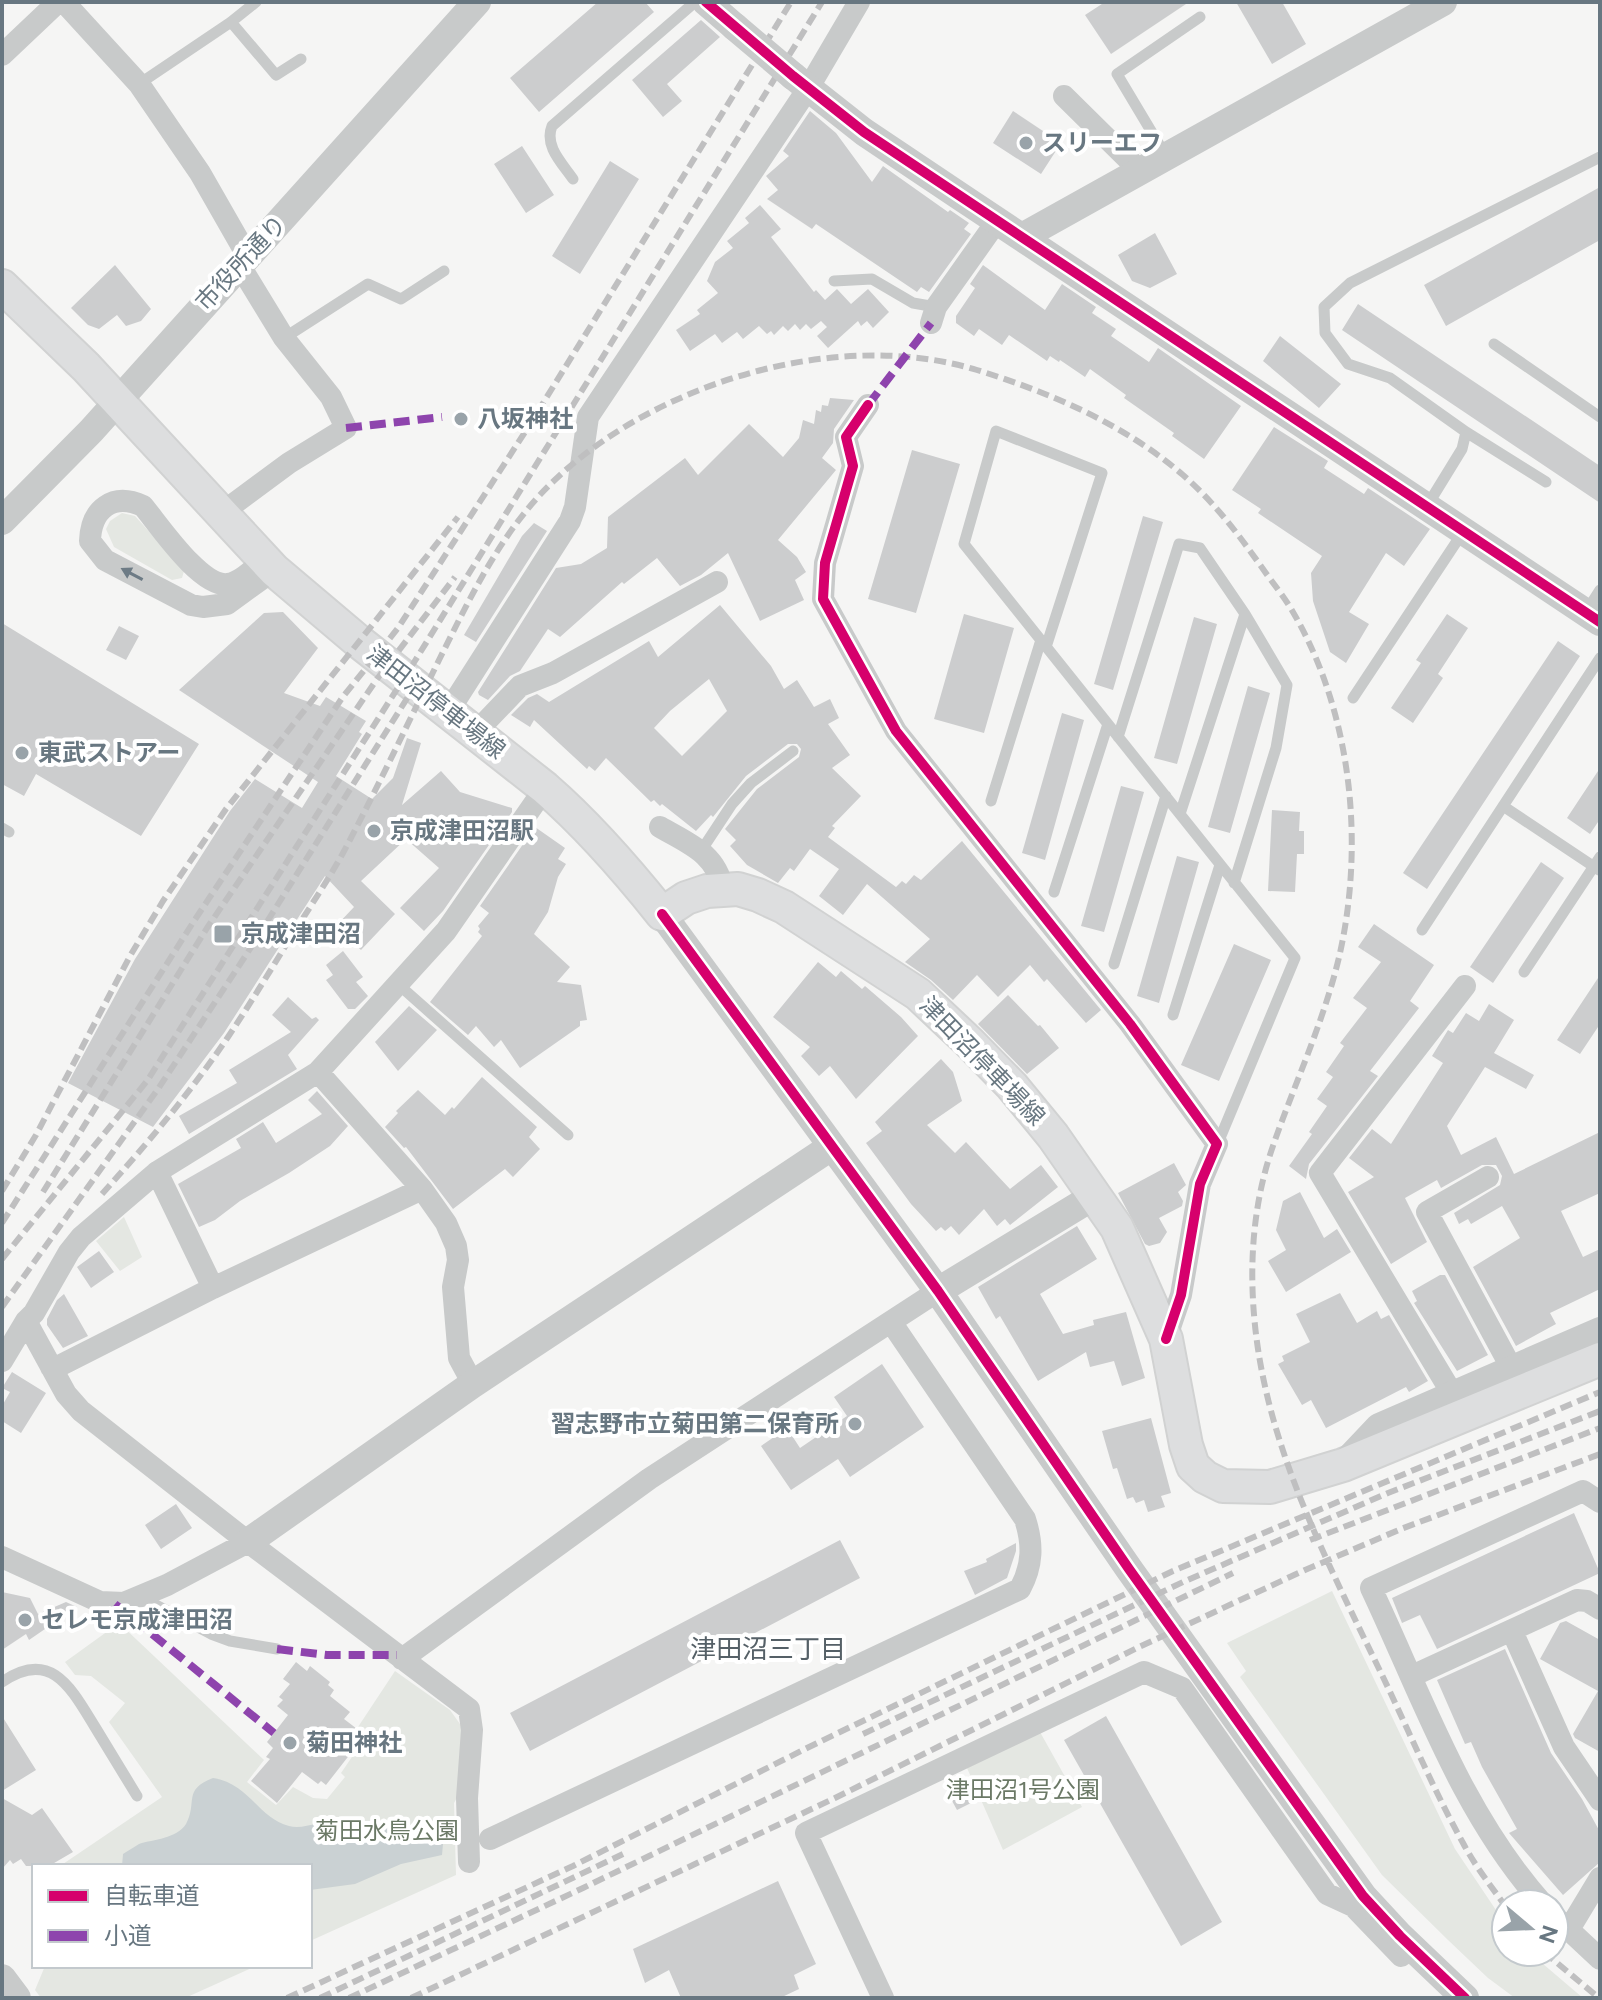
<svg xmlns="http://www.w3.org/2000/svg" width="1602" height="2000" font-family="Figtree,'Noto Sans JP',sans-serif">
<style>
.green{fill:#e4e7e2}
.water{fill:#cad1d3}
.building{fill:#cccdce;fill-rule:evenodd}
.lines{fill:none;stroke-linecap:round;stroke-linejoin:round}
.secondary-casing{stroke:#d1d2d2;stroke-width:36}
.service{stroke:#c8caca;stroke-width:11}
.minor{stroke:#c8caca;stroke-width:22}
.tertiary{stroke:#c8caca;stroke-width:28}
.secondary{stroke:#dddedf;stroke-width:32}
.rail{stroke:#bfbfc0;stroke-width:6;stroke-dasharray:12 6;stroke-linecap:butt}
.tertiary-bridge{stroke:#c8caca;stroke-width:28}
.quiet{stroke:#8e44ad;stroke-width:8;stroke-dasharray:16 8;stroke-linecap:butt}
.cycleway-casing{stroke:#fff;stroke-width:15}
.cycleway{stroke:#d6006c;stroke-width:10}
.oneway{fill:#6d7b85}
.poi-dot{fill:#99a3a9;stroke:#fff;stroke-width:3}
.labels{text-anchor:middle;stroke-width:8;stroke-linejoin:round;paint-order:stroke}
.poi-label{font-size:24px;font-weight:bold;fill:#687781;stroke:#fff;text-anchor:start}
.street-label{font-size:24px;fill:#687781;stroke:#fff}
.park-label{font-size:24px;fill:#6b7966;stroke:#fff}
.neighbourhood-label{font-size:26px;fill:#556067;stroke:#fff}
</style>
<rect width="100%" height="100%" fill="#f5f5f4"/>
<!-- green -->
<path class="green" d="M122,513L135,516L182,568L184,571L182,578L172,580L114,547L106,529L110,521Z
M124,1217L142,1257L120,1271L96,1241Z
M1332,1591L1455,1849L1506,1925V1952H1529L1583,1998H1515L1488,1978L1448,1940L1382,1875L1240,1677L1246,1671L1227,1643Z
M119,1623L264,1760L247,1782L276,1805L293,1787L313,1798L327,1799L345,1777L341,1773L367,1735L358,1727L395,1671L450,1710L465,1731L458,1796L454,1803L456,1875L310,1941V1866H60L162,1797L109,1722L125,1703L91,1676L75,1675L65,1662Z
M1040,1732L1082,1807L1003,1850L967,1768Z
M45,1966H256L185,1998H41L35,1990Z"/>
<!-- water -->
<path class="water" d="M213,1778C250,1784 258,1818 289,1826C304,1830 322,1820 337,1820C354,1819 370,1825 386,1826C400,1828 415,1827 429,1828L443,1844L442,1855L401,1864L355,1884L310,1890V1866H122L123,1854C128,1851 134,1847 139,1844C154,1839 176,1839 186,1824C198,1802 182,1790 213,1778Z"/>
<!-- building -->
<path class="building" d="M598,2H645L654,12L539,112L510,78Z
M1105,2H1189L1111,54L1085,15Z
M1236,2H1282L1306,44L1272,64Z
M701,20L720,37L667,84L682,101L663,117L632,80Z
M810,111L836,133L872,182L883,166L948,212L950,210L969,223L964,229L971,234L929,292L921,287L917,292L816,224L812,229L767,199L778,190L766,176L789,156L783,151Z
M1013,111L1061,143L1041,174L993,143Z
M522,146L554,195L526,213L494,164Z
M610,161L639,179L580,274L552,256Z
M1600,187V240L1446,326L1424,285Z
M760,205L781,229L771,237L814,292L816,290L825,300L837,289L851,304L868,289L889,312L873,328L867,321L861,326L858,321L828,348L817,336L827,327L821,321L811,329L806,324L800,330L795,324L788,331L783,326L774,335L771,331L767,334L759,326L743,339L737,332L722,343L715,334L690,351L676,330L700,314L697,310L718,293L707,281L715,262L733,248L727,241L749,223L745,218Z
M1155,233L1177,274L1150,288L1132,281L1118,255Z
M115,265L151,309L141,321L126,326L117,315L99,329L88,325L71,308Z
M983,265L1045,310L1062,284L1096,307L1092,313L1116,329L1111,336L1149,362L1158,348L1241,406L1204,459L1172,436L1174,433L1124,398L1126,395L1090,369L1085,377L1060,360L1059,362L1050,356L1047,361L1009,335L1002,345L979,329L974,336L956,323V316L975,288L970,284Z
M1358,304L1600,466V503L1342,330Z
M1280,336L1341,384L1319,408L1263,361Z
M830,398L854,400L834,429L833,443L822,458L836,470L778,540L797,557L806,572L795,580L804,600L760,621L728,553L701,575L680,586L657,558L624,584L622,582L560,637L548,629L520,671L510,676L488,700L479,695L478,692L556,568L581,564L607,548L608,517L685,458L698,475L749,424L783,457L799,438L803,420L814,424L816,410L821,412L822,405L828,406Z
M1274,427L1328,461L1324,468L1364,494L1368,488L1430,529L1404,566L1386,553L1349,612L1369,624L1346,663L1330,652L1313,601L1311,573L1322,556L1258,513L1261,509L1232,490Z
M912,450L960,464L916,613L868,599Z
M1143,516L1163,522L1113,690L1094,684Z
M534,523L547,531L476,642L464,635L522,536Z
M720,605L771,666L784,689L797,680L814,707L830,699L839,718L828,724L850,755L832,768L861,796L832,826L835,828L828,837L896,887L902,881L906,884L914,875L921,880L962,841L1101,1010L1086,1023L1047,979L1044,982L1030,965L998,997L977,975L953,1000L931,980L905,962L930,939L867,884L843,915L819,896L839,869L810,849L794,871L790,868L778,883L747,865L730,846L736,840L725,829L757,789L799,757L801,749L797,744H788L746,776L713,817L711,815L696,831L662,804L660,806L654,800L651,802L606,758L595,771L589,766L587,769L534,720L530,727L511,715L528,698L537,694L549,702L649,641L658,657ZM709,679L727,711L682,756L654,728L670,711Z
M283,612L318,648L284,693L320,706L326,697L366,721L359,732L362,734L336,776L372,799L393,778L407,738L421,743L402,805L441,771L460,792L512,808V812L443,911L424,931L400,908L439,868L406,839L361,881L395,914L361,950L336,926L354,907L325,876L224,1033L153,1127L68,1083L135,959L230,811L255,779L302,808L318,782L179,690L264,613Z
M964,614L1014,628L984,733L934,719Z
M1447,614L1468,628L1438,674L1443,678L1413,723L1391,708L1421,663L1416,660Z
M1194,617L1217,624L1177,764L1154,758Z
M2,623L199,744L141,836L36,774L24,796L2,784Z
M119,626L139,636L126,660L106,650Z
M1558,641L1580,656L1427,889L1403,873Z
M1248,686L1270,693L1230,833L1208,827Z
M1062,713L1084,720L1045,860L1022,853Z
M1600,768V819L1590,834L1567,818Z
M1121,786L1144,792L1104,932L1081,926Z
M1272,810L1300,812L1299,831H1304V854H1297L1295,892L1268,891Z
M535,827L565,848L558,859L566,864L558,877L548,912L534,934L570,967L557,982L581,985L587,1020L580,1021V1026L520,1068L501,1040L494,1047L476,1026L468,1035L430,1002L482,936L478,932L480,929L478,926L489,913L480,906Z
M1177,856L1199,862L1159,1003L1137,996Z
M1541,862L1564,878L1493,983L1470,967Z
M1374,924L1434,965L1410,1001L1419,1008L1370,1071L1378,1076L1309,1164L1306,1179L1289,1166L1312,1134L1309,1132L1327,1106L1317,1099L1333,1077L1326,1072L1344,1046L1340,1043L1367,1008L1353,998L1381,962L1358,947Z
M1234,944L1271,960L1219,1081L1181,1065Z
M343,951L363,977L356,982L368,996L355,1009H348L326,980L333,975L326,965Z
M818,962L836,977L841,971L862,989L865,986L901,1017L918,1036L856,1099L830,1066L819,1076L801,1056L810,1047L773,1017Z
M1600,975V1024L1580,1054L1557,1040Z
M1008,995L1038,1026L1040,1025L1059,1048L1027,1074L978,1024Z
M288,997L312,1019L316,1017L319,1020L288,1055L297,1069L189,1134L179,1116L237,1083L229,1070L291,1032L272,1015Z
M1489,1004L1514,1020L1494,1053L1534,1075L1526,1089L1485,1067L1447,1126L1461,1155L1496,1137L1514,1174L1600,1132V1193L1561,1211L1583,1257L1600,1249V1289L1550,1313L1556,1324L1516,1346L1473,1267L1520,1238L1502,1206L1471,1224L1468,1219L1459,1224L1454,1213L1500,1185L1502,1176L1496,1165H1482L1441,1188L1437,1180L1405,1198L1427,1242L1391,1264L1348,1192L1374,1177L1349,1158L1372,1129L1391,1144L1443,1063L1432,1056L1448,1030L1453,1033L1466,1013L1479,1021Z
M409,1006L437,1030L398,1071L375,1042Z
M941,1059L953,1072L962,1101L927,1125L955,1153L966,1142L1010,1189L1041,1165L1058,1187L1010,1225L1005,1219L997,1226L984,1209L959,1235L951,1226L945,1231L941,1227L936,1231L911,1204L866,1143L882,1131L875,1122Z
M482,1077L537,1127L529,1137L540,1149L513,1177L505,1169L453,1209L406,1147L404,1148L385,1127L398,1113L396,1111L418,1090L445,1115L452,1107L454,1109Z
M317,1091L348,1126L330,1146L289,1173L240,1201L215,1220L199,1227L178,1184L241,1148L236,1139L263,1122L276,1143L322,1114L308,1100Z
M1174,1163L1186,1185L1178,1192L1183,1201L1182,1206L1159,1218L1167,1232L1160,1243L1149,1246L1145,1244L1118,1193Z
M1300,1192L1324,1238L1337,1229L1351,1252L1286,1292L1268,1261L1286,1250L1276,1230L1283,1201Z
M1077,1226L1097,1259L1040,1294L1063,1334L1094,1325L1093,1320L1126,1312L1145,1378L1122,1386L1114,1361L1090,1367L1086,1352L1038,1381L1000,1316L996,1319L978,1287Z
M99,1251L114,1272L91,1288L77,1267Z
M1440,1275H1445L1488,1355L1457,1371L1414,1303L1417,1301L1412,1291Z
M1340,1293L1357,1323L1377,1311L1381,1319L1389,1315L1428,1381L1409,1392L1406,1387L1326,1428L1311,1400L1302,1405L1278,1364L1284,1361L1282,1356L1310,1342L1296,1314Z
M64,1294L88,1336L63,1348L47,1325V1319L57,1300Z
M882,1364L924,1427L850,1477L838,1459L791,1490L761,1446L787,1428L800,1448L847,1416L834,1397Z
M12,1372L46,1393L21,1433L2,1421V1406L10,1392L2,1388Z
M1151,1418L1171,1493L1161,1496L1165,1507L1148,1512L1144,1500L1136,1503L1133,1497L1127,1499L1117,1468L1113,1469L1102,1431Z
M176,1504L192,1528L161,1549L145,1525Z
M1574,1513L1600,1573L1437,1649L1420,1615L1402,1623L1392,1598Z
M840,1540L860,1578L530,1751L510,1713Z
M1016,1543V1551L1007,1578L975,1595L964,1571L987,1562L986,1559Z
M2,1592L30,1598L38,1614L66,1602L77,1607L29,1640L26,1634L2,1650Z
M1566,1621L1600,1640V1752L1575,1738L1573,1734L1598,1691L1540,1659L1560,1623Z
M1505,1649L1551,1753L1582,1799L1600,1832V1862L1563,1895L1509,1833L1517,1829L1482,1767L1471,1742L1465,1744L1437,1680Z
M296,1662L307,1671L310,1666L330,1682L328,1685L334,1690L330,1696L350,1712L344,1719L365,1735L326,1785L321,1781L318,1784L302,1772L277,1803L251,1781L270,1759L266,1757L273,1748L267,1742L288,1715L277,1706L283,1700L279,1697L290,1684L283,1679Z
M2,1716L36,1770L2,1791Z
M1106,1716L1222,1922L1181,1946L1064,1740Z
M961,1777L973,1802L957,1810L944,1786Z
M2,1798L32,1815L42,1808L73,1852L49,1866H26L21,1859L13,1864L10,1860L2,1869Z
M778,1881L816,1964L794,1975L799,1989L780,1998H681L669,1970L645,1983L633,1949Z"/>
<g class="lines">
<defs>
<path id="secondary" d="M2,286L86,367L274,570L358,641L545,788C589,826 626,869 662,914L686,898L707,891L738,889L758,895L784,907L918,994L969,1042L1012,1086L1053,1136L1117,1228L1166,1339L1186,1445L1193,1466L1205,1477L1223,1486L1270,1487L1343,1465L1600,1359"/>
</defs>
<!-- secondary casing -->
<use href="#secondary" class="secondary-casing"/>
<!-- service -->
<path class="service" d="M231,22L276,75L301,59
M139,84L231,22L256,2
M1166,156L1117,74L1200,17
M573,179C562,163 544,146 552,126L695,2
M834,281L872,279L913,303L936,307
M284,338L368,284L401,299L444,271
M1494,344L1600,417
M1466,432L1546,482
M1427,506L1462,449L1466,432L1390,378L1348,364L1325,333L1324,307L1350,283L1600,157
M1586,612L1600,590
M1046,647L1102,473L996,431L964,544L1295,958L1218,1143
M1353,698L1463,532
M1118,737L1179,544L1200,548L1245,614L1287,685L1276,748L1234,883
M991,801L1041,640
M1503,806L1599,870
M1180,814L1245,614
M2,828L9,832
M701,851L732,804L751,783L793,751
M1054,892L1108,724
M1422,930L1600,658
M1114,964L1166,796
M1524,972L1600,857
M399,985L568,1135
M1173,1015L1220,865
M141,1597L211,1634L230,1641L277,1649
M2,1682C51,1648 71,1688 95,1727C109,1750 123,1773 137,1796"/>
<!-- minor -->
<path class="minor" d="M64,2L139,84L200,173L248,257
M2,55L58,2
M1064,96L1140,171
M931,323L936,307L997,221
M868,405L846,437L853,466L825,563L823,599L896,731L1130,1024L1217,1144L1200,1184L1181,1295L1166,1339
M220,514L289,463L346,428L331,397L284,338L240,266
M264,560C254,568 242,582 228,584C201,588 159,525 143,506C113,492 91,509 90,541L105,560L191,605L203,607L227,604L274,570
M448,712L570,521L575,507L588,417L809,87L859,2
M475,733L520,686L553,673L717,582
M660,827C689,844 716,853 723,889
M318,1072L422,1189L446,1223L456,1246L458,1260L453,1287L459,1358L473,1384
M157,1172L213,1288
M1488,1177L1427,1212L1512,1369
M26,1321L66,1394L81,1411L248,1542L469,1709L472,1730L467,1798L469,1862
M2,1361L26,1321L34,1313L69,1252L81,1237L157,1172L318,1072L446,931L545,788
M51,1367L61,1365L213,1288L422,1189
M1453,1395L1320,1173L1465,986
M2,1557L100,1602L124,1603L167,1585L248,1542
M1512,1631L1564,1747L1600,1800
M402,1659L649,1479L938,1291
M1412,1676L1577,1600L1587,1601L1600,1609
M490,1839L1020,1589C1033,1565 1033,1544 1025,1519L891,1322
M1543,1904C1462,1814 1422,1696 1371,1588L1583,1491L1600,1502
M1554,1916L1600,1959
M1568,1931L1600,1878
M883,1998L806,1833L1144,1672L1182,1688L1327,1894L1353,1906L1401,1956"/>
<!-- tertiary -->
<path class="tertiary" d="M706,2L735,27
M793,76L864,132L961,197L1600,622
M1022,237L1443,2
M2,521L91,431L477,2
M662,914L938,1291L1129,1569L1363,1896L1400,1936L1465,1998
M938,1291L1096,1195
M1344,1464L1379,1427L1600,1331
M248,1542L473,1384L831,1147
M2,1978L17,1998"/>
<!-- secondary -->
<use href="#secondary" class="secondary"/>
<!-- rail -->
<path class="rail" d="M2,1191L36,1135L130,956L163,901L226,809L458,517
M43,1192L207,928L377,679L455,577
M102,1194C147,1144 190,1093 228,1037C248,1007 267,976 286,945C305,914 326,884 343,853C377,789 408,723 440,658C472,594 504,526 558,477C661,381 840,328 977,370C1051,393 1124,424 1183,475C1215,503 1239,535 1263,569C1272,582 1282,594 1290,607C1351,708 1365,839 1340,953C1325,1019 1296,1080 1274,1143C1251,1207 1248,1276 1257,1342C1273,1460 1331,1569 1382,1675C1409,1731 1433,1789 1463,1843C1475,1866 1491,1886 1506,1907
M2,1223L194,921L342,698L398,628L527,429L791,2
M2,1259L147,1081L413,664L822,2
M2,1307L158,1089L248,952L416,684
M1310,1540L1600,1428
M863,1734L1183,1582L1388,1493L1600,1411
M1544,1952L1599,1998
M287,1998L573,1866L807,1748L1173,1571L1600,1392
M320,1998L623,1854
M349,1998L583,1888L1233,1573
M411,1998L835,1798L1139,1647L1305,1570L1401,1529L1600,1454"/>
<!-- tertiary-bridge -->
<path class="tertiary-bridge" d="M735,27L793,76"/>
<!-- quiet -->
<path class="quiet" d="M868,405L931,323
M346,428L442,417
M115,1604L274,1733
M277,1649L327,1655H397"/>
<defs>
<path id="cycleway" d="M706,2L793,76L864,132L1600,622
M868,405L846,437L853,466L825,563L823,599L896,731L1130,1024L1217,1144L1200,1184L1181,1295L1166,1339
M662,914L938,1291L1129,1569L1363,1896L1400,1936L1465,1998"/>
</defs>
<!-- cycleway casing -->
<use href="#cycleway" class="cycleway-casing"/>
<!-- cycleway -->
<use href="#cycleway" class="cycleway"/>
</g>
<!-- one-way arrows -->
<defs><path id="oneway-solid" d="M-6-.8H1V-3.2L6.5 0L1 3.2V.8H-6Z" transform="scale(2)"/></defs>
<use class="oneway" href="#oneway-solid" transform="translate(132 574) rotate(-152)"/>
<!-- markers -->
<g class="poi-dot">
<circle cx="1026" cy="143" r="8"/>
<circle cx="461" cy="419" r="8"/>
<circle cx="22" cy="753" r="8"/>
<circle cx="374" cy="831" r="8"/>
<rect x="213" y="924" width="20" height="20" rx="4"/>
<circle cx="855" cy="1424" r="8"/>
<circle cx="25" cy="1620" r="8"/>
<circle cx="290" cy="1743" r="8"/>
</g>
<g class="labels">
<!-- poi labels -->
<g class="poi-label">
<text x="1042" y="151">スリーエフ</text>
<text x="477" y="427">八坂神社</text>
<text x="38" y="761">東武ストアー</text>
<text x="390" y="839">京成津田沼駅</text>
<text x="241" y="942">京成津田沼</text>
<text x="839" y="1432" text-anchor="end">習志野市立菊田第二保育所</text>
<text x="41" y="1628">セレモ京成津田沼</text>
<text x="306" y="1751">菊田神社</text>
</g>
<!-- street labels -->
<g class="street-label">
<text transform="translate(241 263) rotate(-47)" y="8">市役所通り</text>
<text transform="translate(436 702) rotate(38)" y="8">津田沼停車場線</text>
<text transform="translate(982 1061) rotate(46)" y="8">津田沼停車場線</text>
</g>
<!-- park labels -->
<g class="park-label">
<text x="1023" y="1798">津田沼1号公園</text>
<text x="387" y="1839">菊田水鳥公園</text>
</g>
<!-- neighbourhood labels -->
<g class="neighbourhood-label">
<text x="768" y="1658">津田沼三丁目</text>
</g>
</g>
<!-- border -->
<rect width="1602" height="2000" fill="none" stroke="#687781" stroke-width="8"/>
<!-- legend -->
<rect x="32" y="1864" width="280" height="104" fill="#ffffff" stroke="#c3c9cd" stroke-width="2"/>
<rect x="48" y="1890" width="40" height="12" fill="#d6006c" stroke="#c3c9cd" stroke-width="2"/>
<text x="104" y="1904" font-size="24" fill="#687781">自転車道</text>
<rect x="48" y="1930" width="40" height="12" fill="#8e44ad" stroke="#c3c9cd" stroke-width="2"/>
<text x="104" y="1944" font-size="24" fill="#687781">小道</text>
<!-- north arrow -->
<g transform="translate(1530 1928) rotate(109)"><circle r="38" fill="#ffffff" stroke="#c3c9cd" stroke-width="2"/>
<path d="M0-6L14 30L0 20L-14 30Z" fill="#99a3a9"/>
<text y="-12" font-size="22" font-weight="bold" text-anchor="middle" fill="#687781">N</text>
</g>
</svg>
